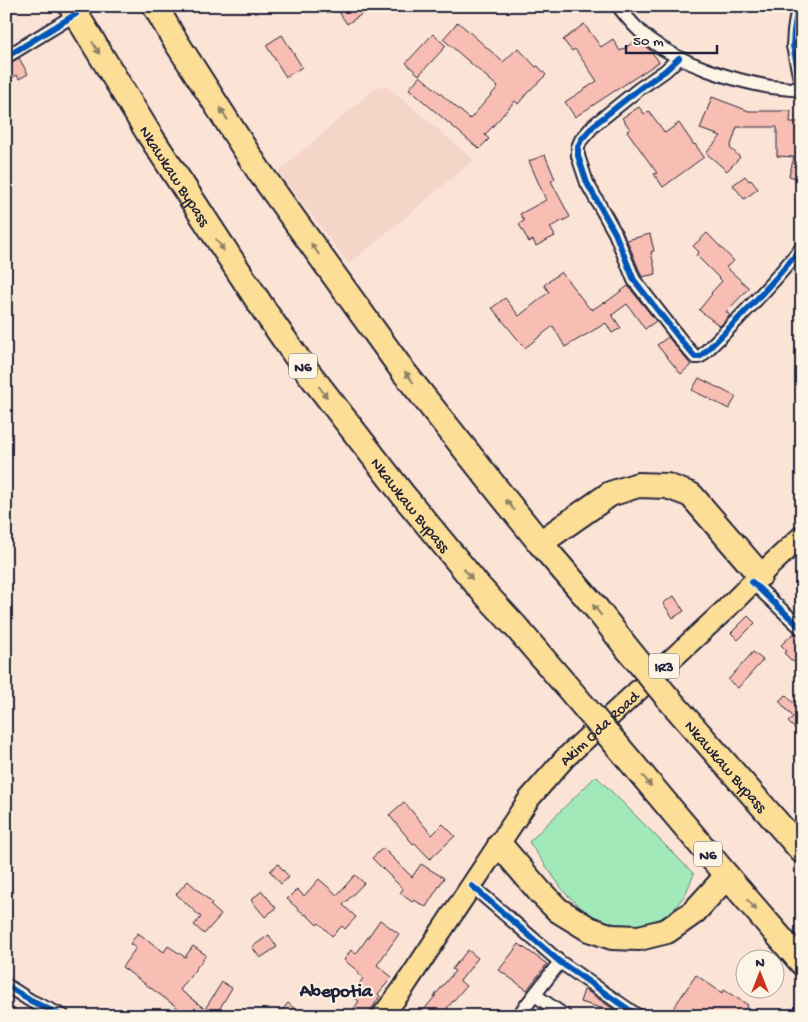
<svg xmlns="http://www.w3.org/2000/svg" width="808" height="1022" font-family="'Gochi Hand',sans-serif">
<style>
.built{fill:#f6d5c9}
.green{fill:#a1e9b8;stroke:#62867a}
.building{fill:#f9beb3;stroke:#22223b}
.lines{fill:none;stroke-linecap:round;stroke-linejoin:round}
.street-casing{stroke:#22223b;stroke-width:16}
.primary-casing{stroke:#22223b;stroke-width:24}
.highway-casing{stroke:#22223b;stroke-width:28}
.street{stroke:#fcf5e5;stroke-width:12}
.primary{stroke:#fcde96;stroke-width:20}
.highway{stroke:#fcde96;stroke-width:24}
.highway-bridge-casing{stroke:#22223b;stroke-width:28;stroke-linecap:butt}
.highway-bridge{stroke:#fcde96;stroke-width:24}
.cycleway-casing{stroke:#fcf5e5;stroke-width:9}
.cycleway{stroke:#0057b8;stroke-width:6}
.oneway{fill:#8f8068}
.labels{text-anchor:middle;stroke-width:4;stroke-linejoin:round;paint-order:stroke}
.shield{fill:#fcf5e5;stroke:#63616e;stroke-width:1}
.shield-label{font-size:15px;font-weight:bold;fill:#22223b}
.street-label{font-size:16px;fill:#22223b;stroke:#fcf5e5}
.quarter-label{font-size:19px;font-weight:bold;fill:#22223b;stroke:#fcf5e5}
</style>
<rect width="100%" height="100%" fill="#fbe4d6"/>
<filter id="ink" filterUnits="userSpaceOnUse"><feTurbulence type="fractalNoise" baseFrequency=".02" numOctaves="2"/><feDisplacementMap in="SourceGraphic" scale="10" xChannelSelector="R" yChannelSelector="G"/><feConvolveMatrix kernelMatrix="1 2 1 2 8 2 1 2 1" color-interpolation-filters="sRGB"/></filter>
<g filter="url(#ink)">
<!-- built -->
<path class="built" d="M386,85L474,160L349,264L278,172L376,87Z"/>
<!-- green -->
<path class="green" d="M596,776L694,874L685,895L673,910L657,921L631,928L610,925L590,916L565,893L529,842Z"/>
<!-- building -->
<path class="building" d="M335,6H374L347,24Z
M458,22L503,62L518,48L536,67L538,66L546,75L528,92L518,104L515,101L485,135L489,139L479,149L409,89L420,76L470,119L498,87L443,39Z
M584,24L601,47L613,39L620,51L637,40L651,51L659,62L575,117L565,102L597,81L575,49L572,51L563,40Z
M433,34L446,46L419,75L406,63Z
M282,35L302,67L286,77L266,45Z
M19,58L28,74L19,79L17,75L6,81V65Z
M712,97L749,111H791L790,122H802V180L789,176L794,157L777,156V127H737L730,148L740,157L727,171L706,153L721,136L700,129Z
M639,107L644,114L649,111L665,133L679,123L694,145L695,144L704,157L663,187L654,174L657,173L627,131L630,129L622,118Z
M545,155L555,179L551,181L570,217L550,227L555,236L536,246L533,240L529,242L519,224L524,221L520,214L546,200L529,161Z
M745,176L749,181L751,180L758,189L744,199L733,185Z
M707,233L734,261L726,267L749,288L726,312L730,315L720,326L699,310L712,294L711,293L722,281L696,255L699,252L693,246Z
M650,234L654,251L651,252L656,274L642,277L627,240Z
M561,272L590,309L591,308L592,310L604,302L605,303L628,286L656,321L645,329L627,304L612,315L621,328L612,333L606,323L565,347L553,326L525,348L492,308L505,298L519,316L549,292L544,285Z
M668,337L691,365L681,374L657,345Z
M699,378L736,397L729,409L692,390Z
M674,596L684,611L673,618L663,603Z
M748,616L755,623L738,640L731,633Z
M794,633L802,640V665L796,660L793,662L784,653L787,651L781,645Z
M753,652L763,660L738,688L728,680Z
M786,695L800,710L802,708V736L788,722L793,717L779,701Z
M404,802L432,835L443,824L455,836L430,859L415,843L413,844L389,815Z
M383,848L412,877L421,864L444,878L426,907L414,900L412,902L400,893L403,889L372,858Z
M278,864L289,877L281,884L270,871Z
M355,875L364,883L343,905L356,917L345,929L342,926L332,936L319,923L317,925L306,914L305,915L287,899L297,889L304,896L319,879L337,895Z
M188,881L212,903L210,905L221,915L204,934L194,925L201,917L176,894Z
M262,891L276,908L265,917L251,900Z
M380,920L399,934L377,965L392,977L378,994L380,996L367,1016H349L359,1001L352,996L363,978L358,974L359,972L344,960L351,950L356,954Z
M138,933L164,952L168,946L185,957L193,946L206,955L180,990L205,1009L222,982L232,988L215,1016H189L122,967L136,948L130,944Z
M269,935L277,947L260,958L252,947Z
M519,944L547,964L527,990L499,970Z
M468,950L478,958L460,981L466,986L447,1008L457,1016H419L436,995H435L455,971L452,969Z
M696,975L722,993L724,990L748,1005L741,1016H668Z
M584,990L587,991L619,1013L580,1002Z
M288,1003L303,1016H277Z"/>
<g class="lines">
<defs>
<path id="street" d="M618,6C627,18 637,30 650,40C682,64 731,80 771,87C781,88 792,89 802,90
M798,6L794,31L793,46L802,89
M6,57L76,14
M679,58L665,71L639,89L594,125L581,140L578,147V156L587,183L615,233L634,280L683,343L695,357H698L701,356C737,321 771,286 802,247
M752,582L802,629
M472,886L560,962L638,1016
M6,985L31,1001L63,1016
M535,995L565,1016
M518,1016L560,962"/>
<g id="primary">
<path id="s1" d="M382,1016L402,990L529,799L565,758L725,610L760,575L802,536"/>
</g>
<g id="highway">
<path id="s2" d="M71,6L149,134L266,313L298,359L404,496L479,587L516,627L575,696"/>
<path d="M155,6L173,37L259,171L403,371L503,497L540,543L596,608L627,648"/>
<path d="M540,543L610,494L638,485L667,486L691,495L760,575"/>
<path id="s3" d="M667,697L802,851"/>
<path d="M616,744L727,876L802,963"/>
<path d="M500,845L540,892L558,910L589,929L612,937L639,938L667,931L694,912L727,876"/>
</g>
</defs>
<!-- street casing -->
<use href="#street" class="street-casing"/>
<!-- primary casing -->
<use href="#primary" class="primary-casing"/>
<!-- highway casing -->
<use href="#highway" class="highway-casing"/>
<!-- street -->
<use href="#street" class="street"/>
<!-- primary -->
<use href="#primary" class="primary"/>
<!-- highway -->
<use href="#highway" class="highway"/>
<defs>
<path id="highway-bridge" d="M627,648L667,697
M575,696L616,744"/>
</defs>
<!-- highway-bridge casing -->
<use href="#highway-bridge" class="highway-bridge-casing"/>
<!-- highway-bridge -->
<use href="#highway-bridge" class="highway-bridge"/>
<defs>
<path id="cycleway" d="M798,6L794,31L793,46L802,89
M6,57L76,14
M679,58L665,71L639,89L594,125L581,140L578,147V156L587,183L615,233L634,280L683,343L695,357H698L701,356C737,321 771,286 802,247
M752,582L802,629
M472,886L560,962L638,1016
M6,985L31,1001L63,1016"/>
</defs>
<!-- cycleway casing -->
<use href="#cycleway" class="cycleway-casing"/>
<!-- cycleway -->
<use href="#cycleway" class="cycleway"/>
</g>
<!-- one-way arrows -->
<defs><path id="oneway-solid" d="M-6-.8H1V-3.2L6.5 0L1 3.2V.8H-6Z" transform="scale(1.25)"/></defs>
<g class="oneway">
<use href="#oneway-solid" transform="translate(96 48) rotate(59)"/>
<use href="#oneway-solid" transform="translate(224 114) rotate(-122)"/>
<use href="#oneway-solid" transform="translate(220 245) rotate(56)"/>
<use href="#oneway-solid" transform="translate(315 249) rotate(-125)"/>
<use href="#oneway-solid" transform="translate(409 377) rotate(-128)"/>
<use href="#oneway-solid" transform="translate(323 392) rotate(53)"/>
<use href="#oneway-solid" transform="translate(510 505) rotate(-129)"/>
<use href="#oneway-solid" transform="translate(468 574) rotate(51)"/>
<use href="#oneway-solid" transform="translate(597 610) rotate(-129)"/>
<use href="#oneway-solid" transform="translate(647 781) rotate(51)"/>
<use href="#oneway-solid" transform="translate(752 905) rotate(49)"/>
</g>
</g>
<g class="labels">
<!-- shield labels -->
<g class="shield">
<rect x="289" y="353.5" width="28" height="25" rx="4"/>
<rect x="649" y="653.5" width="30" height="25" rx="4"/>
<rect x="694" y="841.5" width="28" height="25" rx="4"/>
</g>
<g class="shield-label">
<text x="303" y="371">N6</text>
<text x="664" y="671">IR3</text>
<text x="708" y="859">N6</text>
</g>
<!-- street labels -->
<g class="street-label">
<text dy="6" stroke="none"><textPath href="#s2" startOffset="199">Nkawkaw Bypass</textPath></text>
<text dy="6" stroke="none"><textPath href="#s2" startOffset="604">Nkawkaw Bypass</textPath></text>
<text dy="6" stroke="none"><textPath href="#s1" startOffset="362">Akim Oda Road</textPath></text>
<text dy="6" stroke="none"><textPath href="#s3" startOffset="91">Nkawkaw Bypass</textPath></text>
</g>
<!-- quarter labels -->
<g class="quarter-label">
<text x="336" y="996">Abepotia</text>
</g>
</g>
<!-- margin -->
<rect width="808" height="1022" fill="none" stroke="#fcf5e5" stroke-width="25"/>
<rect x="12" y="12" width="783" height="997" fill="none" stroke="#22223b" stroke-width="2" filter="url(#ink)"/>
<!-- north arrow -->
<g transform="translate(760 974)"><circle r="24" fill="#fcf5e5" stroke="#a5a1a1"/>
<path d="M0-4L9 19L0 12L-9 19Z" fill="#c8321e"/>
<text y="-8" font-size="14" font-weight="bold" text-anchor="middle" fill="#22223b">N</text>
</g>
<!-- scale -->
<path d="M626 45v8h91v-8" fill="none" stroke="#22223b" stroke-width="2.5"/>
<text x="633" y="45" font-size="15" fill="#22223b" stroke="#fcf5e5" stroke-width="4" paint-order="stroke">50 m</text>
</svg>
